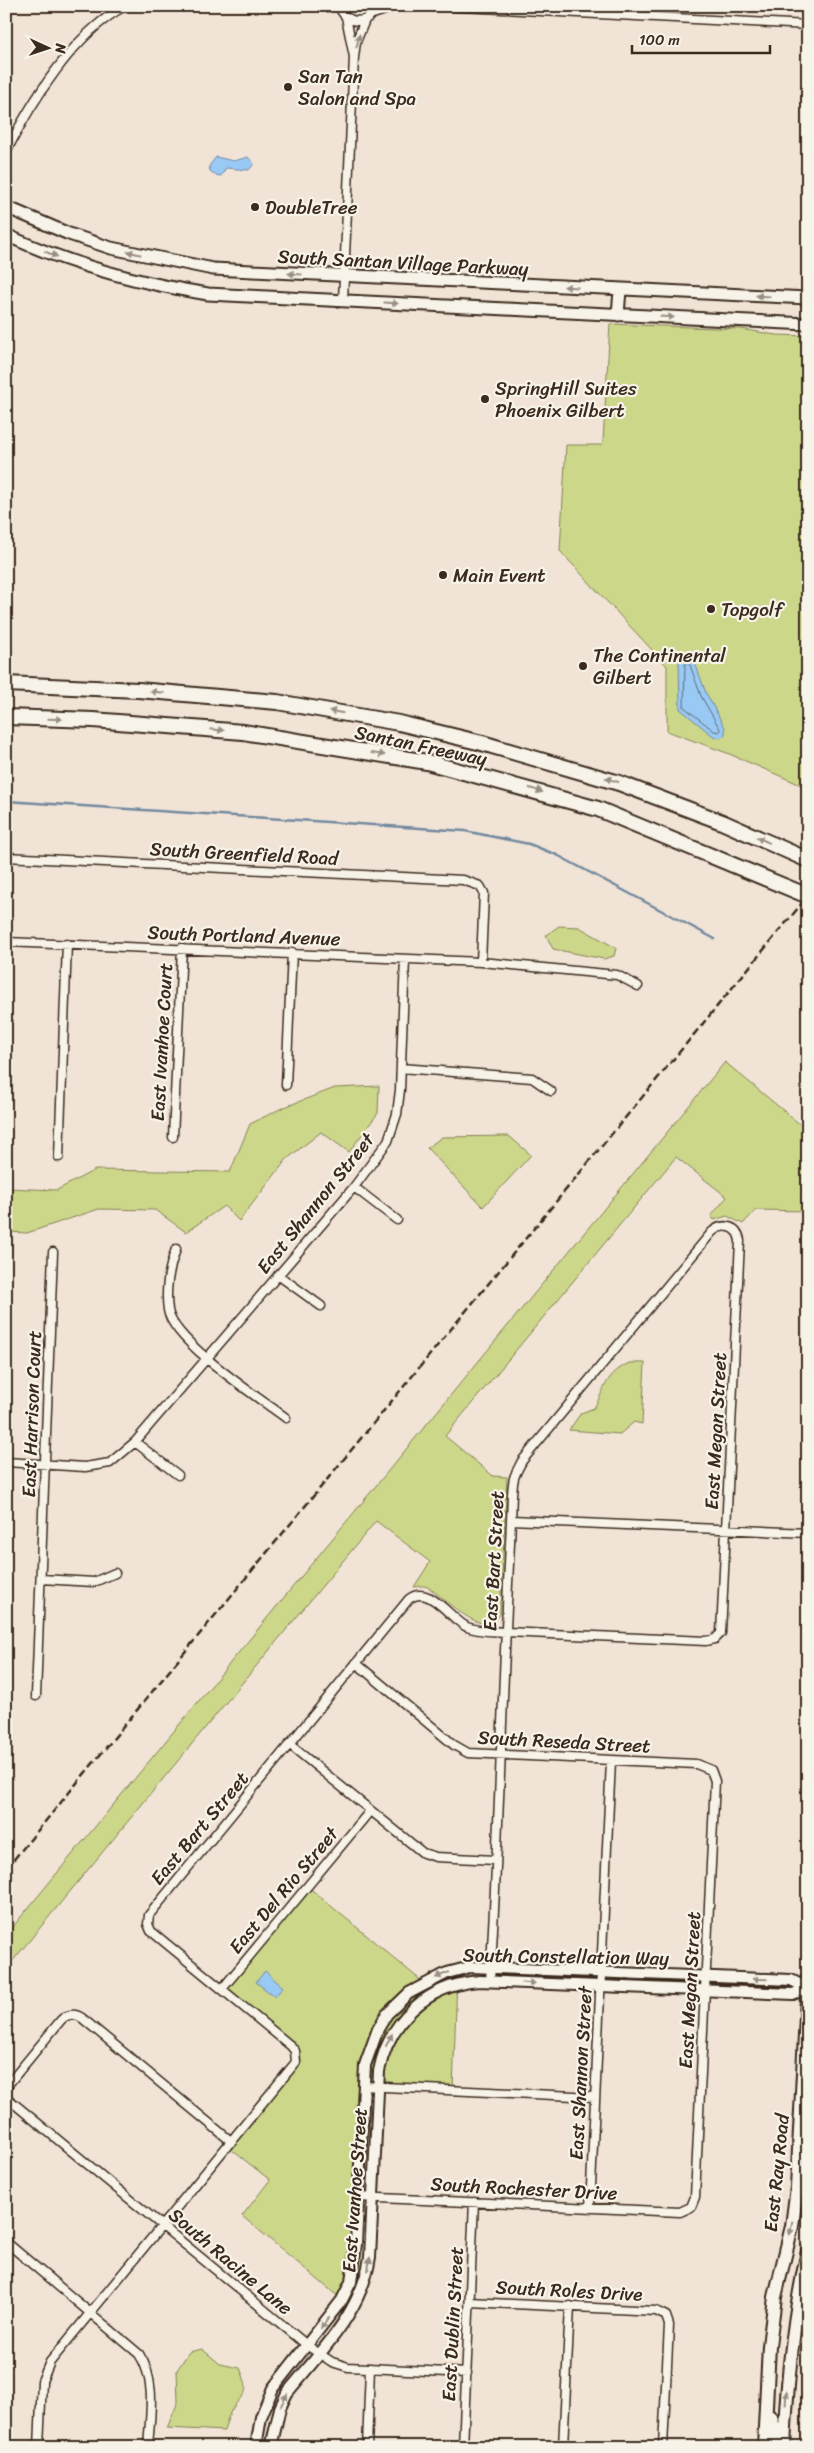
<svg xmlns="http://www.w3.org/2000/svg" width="814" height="2453" font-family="Sriracha,sans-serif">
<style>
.green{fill:#ccd78a;stroke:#848054}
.water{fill:#99c9f5;stroke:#73899f}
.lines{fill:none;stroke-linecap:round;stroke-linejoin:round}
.shore{stroke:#616a74;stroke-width:1}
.stream{stroke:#73899f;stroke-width:2.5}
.minor-casing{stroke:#3b2a1e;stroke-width:11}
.tertiary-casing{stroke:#3b2a1e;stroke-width:14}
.secondary-casing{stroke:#3b2a1e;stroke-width:15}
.primary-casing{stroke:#3b2a1e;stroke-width:16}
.motorway-casing{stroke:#3b2a1e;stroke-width:18}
.minor{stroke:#f7f3e8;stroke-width:8}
.tertiary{stroke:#f7f3e8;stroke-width:10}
.secondary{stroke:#f7f3e8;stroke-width:11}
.primary{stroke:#f7f3e8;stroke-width:12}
.motorway{stroke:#f7f3e8;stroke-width:14}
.rail{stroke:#3b2a1e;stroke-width:2.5;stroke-dasharray:8 4;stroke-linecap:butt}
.oneway{fill:#998e83}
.poi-dot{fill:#3b2a1e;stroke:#f7f3e8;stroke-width:2}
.labels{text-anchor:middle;stroke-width:4.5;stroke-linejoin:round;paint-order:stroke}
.poi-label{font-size:19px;fill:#3b2a1e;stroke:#f7f3e8;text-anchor:start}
.street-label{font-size:19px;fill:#3b2a1e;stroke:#f7f3e8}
</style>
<rect width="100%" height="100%" fill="#f1e4d6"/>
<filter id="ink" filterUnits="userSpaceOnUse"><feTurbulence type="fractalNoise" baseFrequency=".02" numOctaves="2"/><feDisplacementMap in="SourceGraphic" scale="10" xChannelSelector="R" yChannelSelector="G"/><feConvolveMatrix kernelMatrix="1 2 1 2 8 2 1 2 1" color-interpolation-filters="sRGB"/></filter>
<g filter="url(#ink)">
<!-- green -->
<path class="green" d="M610,324L741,329L776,335L808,336V788L727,753L667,731V666L560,551L566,445H601L603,442Z
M559,926L579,927L616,948L614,956L604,959L553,949L546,935Z
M725,1062L808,1131V1211L756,1210L743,1224L727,1216L714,1220L711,1216L727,1197L676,1157L445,1436L493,1476L507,1477L500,1614C486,1643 444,1597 429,1588C425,1585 420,1586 414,1587L430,1562L376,1521L6,1969V1935Z
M379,1086L378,1113L349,1152L321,1132L287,1159L239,1221L224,1206L186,1232L155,1210L99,1209L27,1233L6,1232V1188L57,1190L95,1170L230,1172L250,1124L282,1108L335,1088Z
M509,1136L531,1155L483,1207L427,1148L442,1137Z
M629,1363H645L642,1424L634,1422L620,1434L569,1430L581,1413L594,1408C606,1387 605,1375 629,1363Z
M307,1886L430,1988L457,1977L453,2090L370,2087L361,2261L357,2283L347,2304L242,2216L270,2180L228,2147L294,2067L296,2054L222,1989Z
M202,2349L220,2364L240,2368C252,2396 244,2390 231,2411C228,2417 226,2424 224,2431L167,2428L178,2402L177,2370L189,2352Z"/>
<!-- water -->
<path class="water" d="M216,157L234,161L248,157L254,164L249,170L226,168L221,176L215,175L210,171L209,166Z
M685,653L688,654L695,663L706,693L725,728V735L720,738L713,736L680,709L679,662L682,655Z
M265,1971L283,1987L275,1997L256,1982Z"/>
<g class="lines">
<!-- shore -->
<path class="shore" d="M687,663L690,665L701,696L720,729L719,732L714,731L684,707L685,665Z"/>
<!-- stream -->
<path class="stream" d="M6,801L465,831L529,844L557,855L715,939
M801,984L808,987"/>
<defs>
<path id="minor" d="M339,6C344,20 357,25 369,17L376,6
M444,6L808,25
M373,14L397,6
M346,17L354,57L356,42L365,20
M6,152C32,101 74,33 125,6
M343,300L354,57
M6,857L463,880L480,886L484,893L481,962
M6,942L481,962L617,975L638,986
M401,1068L532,1078L551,1091
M286,1085L292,952
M173,1137L182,948
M59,1157L67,944
M354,1187L397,1220
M176,1249C169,1268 165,1289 168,1310C172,1341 259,1398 286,1418
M278,1275L321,1306
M135,1442L178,1475
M6,1462L85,1467L110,1463L135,1442L354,1187L388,1141L397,1114L400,1090L405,959
M511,1520L808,1533
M41,1579L94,1582L115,1573
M356,1663L454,1745L468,1753L696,1764L711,1770L715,1781L695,2197L691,2207L680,2212L358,2197
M36,1696L53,1252
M289,1744L423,1853L436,1857L495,1860
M222,1989L370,1811
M363,2086L595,2097
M6,2087L61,2020C67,2014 75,2013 82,2018L232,2142
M6,2097L308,2346L332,2362L348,2367L467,2373
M590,2208L611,1761
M6,2242L139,2354C157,2381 150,2415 148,2447
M470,2302L656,2311L666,2316L669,2325L663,2447
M39,2447L42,2381L50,2362L296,2062L295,2051L291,2046L151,1931L148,1924L149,1915L409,1599C429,1583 450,1619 467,1627C479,1632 493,1631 506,1632L706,1641L715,1639L721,1633L740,1241C738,1226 723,1222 712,1232L522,1461C519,1467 516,1472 514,1478C511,1491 512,1506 511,1520C510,1549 508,1578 507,1607C501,1731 498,1856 490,1981
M367,2447L370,2368
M463,2447L474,2202
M563,2447L570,2306"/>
<path id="tertiary" d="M256,2447L261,2417L273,2388L342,2300L351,2282L356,2244L365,2065L378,2029L387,2014L409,1993L447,1973L470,1967L791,1980L807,1988
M271,2447L280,2408L287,2393C321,2351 362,2312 370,2257L379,2071C389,2021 427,1985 479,1981L793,1994L807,1988"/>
<path id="secondary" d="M6,207L69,234L111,248L213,269L808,298
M6,235C71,265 138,283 208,294L808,324
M618,315L620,290"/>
<path id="primary" d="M771,2417L774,2427L773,2447
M764,2447L769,2346L775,2297L792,2226L797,2187L808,1978
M784,2447C787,2379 793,2317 808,2251"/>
<path id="motorway" d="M6,684L138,690L277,702L399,723L482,743L619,783L722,822L808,860
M6,717L93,720L243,732L427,762L598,809L808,896"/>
</defs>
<!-- minor casing -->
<use href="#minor" class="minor-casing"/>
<!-- tertiary casing -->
<use href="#tertiary" class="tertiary-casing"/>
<!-- secondary casing -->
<use href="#secondary" class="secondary-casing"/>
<!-- primary casing -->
<use href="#primary" class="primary-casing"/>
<!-- motorway casing -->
<use href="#motorway" class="motorway-casing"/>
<!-- minor -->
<use href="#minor" class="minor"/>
<!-- tertiary -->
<use href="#tertiary" class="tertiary"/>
<!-- secondary -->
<use href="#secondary" class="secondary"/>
<!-- primary -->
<use href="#primary" class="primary"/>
<!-- motorway -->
<use href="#motorway" class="motorway"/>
<!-- rail -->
<path class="rail" d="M6,1869L808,896"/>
</g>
<!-- one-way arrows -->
<defs><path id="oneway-solid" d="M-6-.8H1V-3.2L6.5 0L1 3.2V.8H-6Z" transform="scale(1.25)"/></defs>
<g class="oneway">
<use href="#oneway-solid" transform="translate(358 41) rotate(-76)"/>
<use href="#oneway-solid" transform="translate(134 253) rotate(-167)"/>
<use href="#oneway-solid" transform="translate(51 254) rotate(22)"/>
<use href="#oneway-solid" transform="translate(295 274) rotate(-177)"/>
<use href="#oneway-solid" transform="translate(571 287) rotate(-177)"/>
<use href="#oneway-solid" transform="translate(763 296) rotate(-177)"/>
<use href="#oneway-solid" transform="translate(391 303) rotate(3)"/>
<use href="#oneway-solid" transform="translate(667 317) rotate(3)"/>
<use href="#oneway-solid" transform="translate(157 692) rotate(-175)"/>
<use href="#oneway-solid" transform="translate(336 712) rotate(-170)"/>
<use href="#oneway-solid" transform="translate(55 719) rotate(2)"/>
<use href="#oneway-solid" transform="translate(217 730) rotate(5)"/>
<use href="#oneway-solid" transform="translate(378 754) rotate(9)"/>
<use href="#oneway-solid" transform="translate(612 780) rotate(-163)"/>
<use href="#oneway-solid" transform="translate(536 790) rotate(17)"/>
<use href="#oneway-solid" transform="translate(763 840) rotate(-156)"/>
<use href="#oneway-solid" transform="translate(442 1975) rotate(157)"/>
<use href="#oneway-solid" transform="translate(760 1979) rotate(-178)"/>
<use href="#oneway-solid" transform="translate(528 1983) rotate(3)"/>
<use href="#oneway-solid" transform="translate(389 2040) rotate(-63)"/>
<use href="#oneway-solid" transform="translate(791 2228) rotate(101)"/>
<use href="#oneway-solid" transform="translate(369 2264) rotate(-82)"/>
<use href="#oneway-solid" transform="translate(325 2323) rotate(127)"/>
<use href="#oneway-solid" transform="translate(786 2398) rotate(-87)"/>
<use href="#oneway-solid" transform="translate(284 2400) rotate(-62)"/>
</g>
</g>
<!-- markers -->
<g class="poi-dot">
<circle cx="288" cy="87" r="5"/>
<circle cx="255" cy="207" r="5"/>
<circle cx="485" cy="399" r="5"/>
<circle cx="443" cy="575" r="5"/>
<circle cx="711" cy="609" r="5"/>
<circle cx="583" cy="666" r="5"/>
</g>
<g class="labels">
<!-- poi labels -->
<g class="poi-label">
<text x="298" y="83">San Tan<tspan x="298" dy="22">Salon and Spa</tspan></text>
<text x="265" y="214">DoubleTree</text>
<text x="495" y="395">SpringHill Suites<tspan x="495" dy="22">Phoenix Gilbert</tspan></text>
<text x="453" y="582">Main Event</text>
<text x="721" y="616">Topgolf</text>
<text x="593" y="662">The Continental<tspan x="593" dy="22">Gilbert</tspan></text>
</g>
<!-- street labels -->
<g class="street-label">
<text transform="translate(403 262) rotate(3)" y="7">South Santan Village Parkway</text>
<text transform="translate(421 745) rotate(12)" y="7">Santan Freeway</text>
<text transform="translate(244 853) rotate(3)" y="7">South Greenfield Road</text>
<text transform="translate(244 935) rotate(2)" y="7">South Portland Avenue</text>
<text transform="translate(161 1042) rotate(-87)" y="7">East Ivanhoe Court</text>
<text transform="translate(315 1203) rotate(-51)" y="7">East Shannon Street</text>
<text transform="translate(31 1414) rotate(-88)" y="7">East Harrison Court</text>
<text transform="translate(715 1431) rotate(-87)" y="7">East Megan Street</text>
<text transform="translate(493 1561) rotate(-87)" y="7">East Bart Street</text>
<text transform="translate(564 1741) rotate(3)" y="7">South Reseda Street</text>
<text transform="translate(199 1828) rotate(-50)" y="7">East Bart Street</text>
<text transform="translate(283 1890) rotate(-50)" y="7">East Del Rio Street</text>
<text transform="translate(566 1956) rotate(1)" y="7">South Constellation Way</text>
<text transform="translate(689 1990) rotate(-87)" y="7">East Megan Street</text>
<text transform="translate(580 2073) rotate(-87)" y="7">East Shannon Street</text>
<text transform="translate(776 2173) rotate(-84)" y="7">East Ray Road</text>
<text transform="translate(524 2188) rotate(3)" y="7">South Rochester Drive</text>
<text transform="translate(354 2190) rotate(-86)" y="7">East Ivanhoe Street</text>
<text transform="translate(231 2261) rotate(40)" y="7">South Racine Lane</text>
<text transform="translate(569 2290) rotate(3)" y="7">South Roles Drive</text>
<text transform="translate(452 2324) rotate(-87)" y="7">East Dublin Street</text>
</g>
</g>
<!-- margin -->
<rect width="814" height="2453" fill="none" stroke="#f7f3e8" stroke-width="25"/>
<rect x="12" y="12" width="789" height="2428" fill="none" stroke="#3b2a1e" stroke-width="2" filter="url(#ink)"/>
<!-- north arrow -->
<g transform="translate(48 48) rotate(93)" stroke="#f7f3e8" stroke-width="4" paint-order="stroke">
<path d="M0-4L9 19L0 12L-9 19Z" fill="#3b2a1e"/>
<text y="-8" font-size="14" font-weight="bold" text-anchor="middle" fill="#3b2a1e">N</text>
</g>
<!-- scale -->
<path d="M632 45v8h138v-8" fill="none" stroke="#3b2a1e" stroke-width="2.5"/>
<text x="639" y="45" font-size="15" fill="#3b2a1e" stroke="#f7f3e8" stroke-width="4" paint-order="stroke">100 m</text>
</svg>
